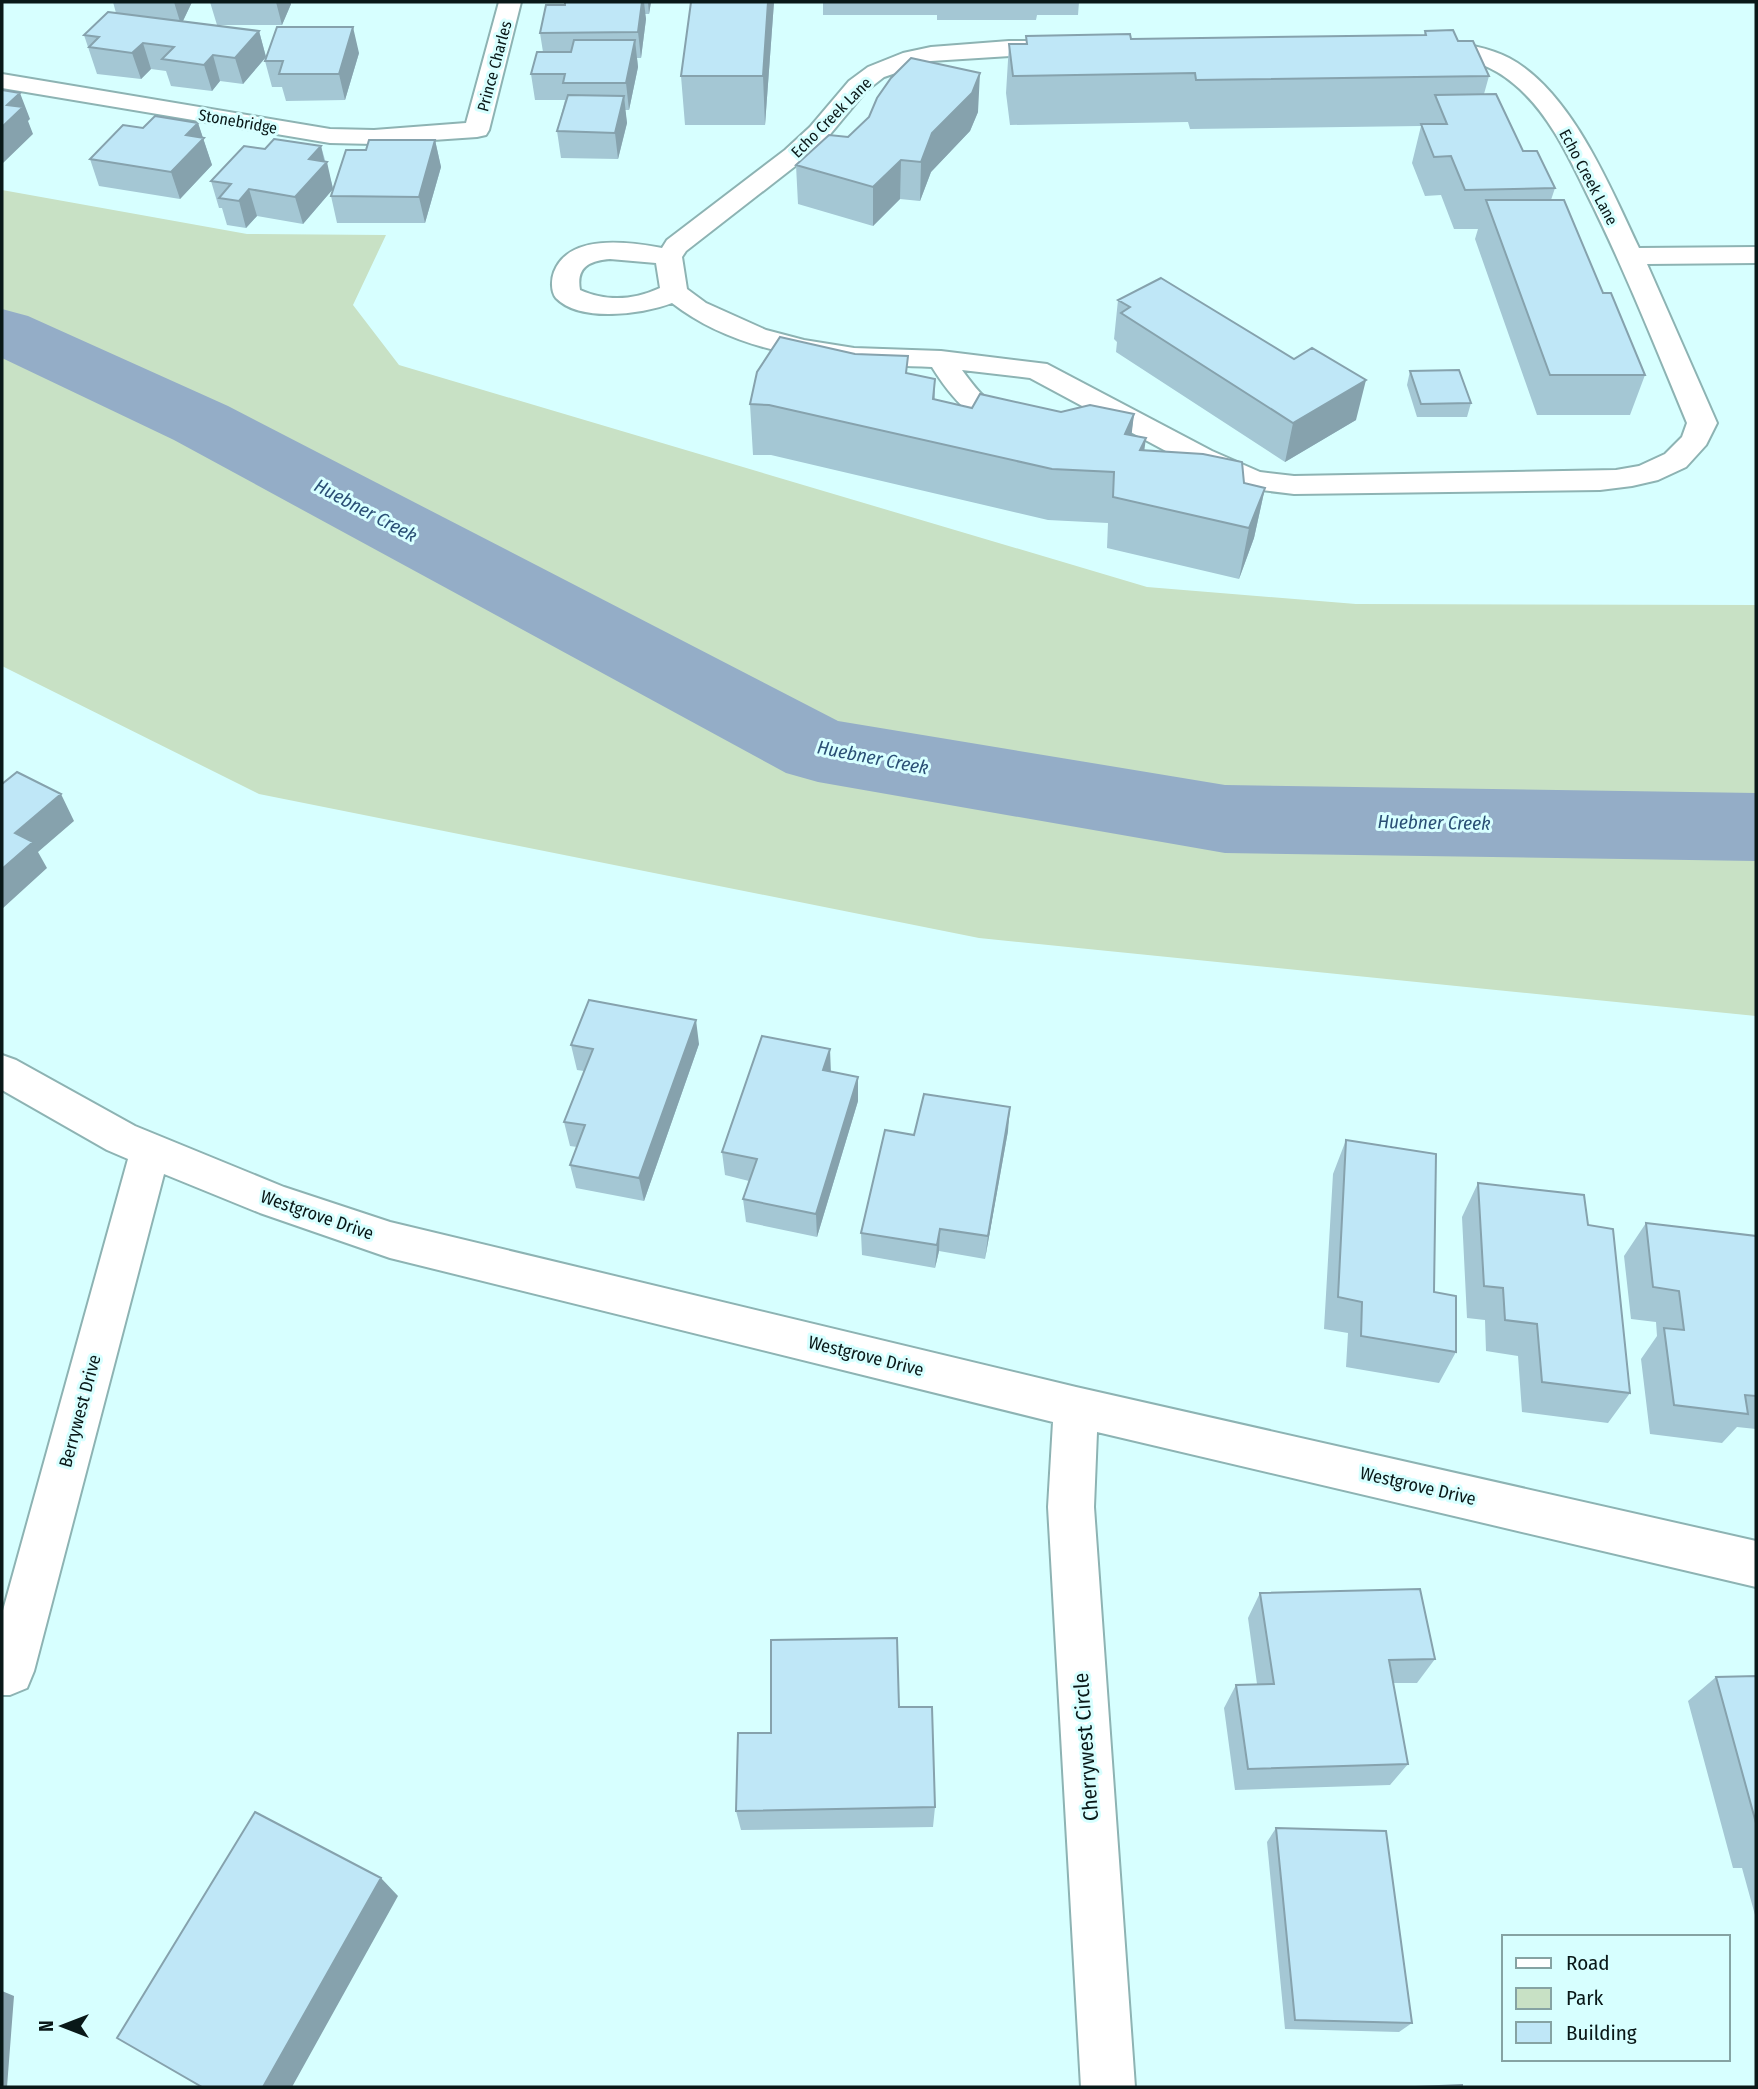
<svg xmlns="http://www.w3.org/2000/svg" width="1758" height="2089" font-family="'Fira Sans Condensed',sans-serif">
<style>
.green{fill:#c8e1c5}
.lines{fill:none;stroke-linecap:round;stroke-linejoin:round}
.river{fill:#94adc7;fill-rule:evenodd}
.street-casing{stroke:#8db3b3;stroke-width:4}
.street{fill:#fff;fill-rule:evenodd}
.wall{fill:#a4c7d4}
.shaded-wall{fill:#86a2ad}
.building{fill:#bfe7f7;stroke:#86a2ad;stroke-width:2}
.labels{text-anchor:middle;stroke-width:6;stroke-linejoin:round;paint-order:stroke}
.far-street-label{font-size:16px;fill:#091818;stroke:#d7ffff}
.street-label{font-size:18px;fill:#091818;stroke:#d7ffff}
.water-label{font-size:19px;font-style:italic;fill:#2a4f75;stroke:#d7ffff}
.near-street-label{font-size:21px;fill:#091818;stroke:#d7ffff}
</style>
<rect width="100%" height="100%" fill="#d7ffff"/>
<!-- green -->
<path class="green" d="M2,190L247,234L386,235L353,305L399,365L1147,587L1356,604L1756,605V1016L979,938L259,794L2,666Z"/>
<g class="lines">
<!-- river -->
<path class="river" d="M2,309L28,316L228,406L838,721L1225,785L1756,793V861L1225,853L818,782L786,773L174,440L2,358Z"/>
<defs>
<path id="street" d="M499,2H521L489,130L486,135L477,137L374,144L330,143L2,88V74L330,129L374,130L466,123Z
M1441,41C1464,44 1488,47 1509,58C1571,91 1610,187 1639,248L1756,247V263L1647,264L1717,423L1706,445L1686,467L1658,480L1632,486L1600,490L1294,494L1244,488L1192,465L1030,378L962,370C973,385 986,403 1004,410C1013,413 1024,411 1033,414L1038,420L1033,426C985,438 955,404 932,367C845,364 744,359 672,303C643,314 580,323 556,298C551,292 551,280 554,272C569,233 629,242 662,248L667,240L785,150L810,127L849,81L868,67L903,53L931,47L1009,41ZM1028,55H1441C1469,59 1492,65 1514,84C1548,112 1568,155 1587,194C1624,268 1655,346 1687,423L1682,437L1665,454L1639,466L1616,470L1294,476L1260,472L1212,451L1047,364L941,351L854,348L804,340L766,330L706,303L687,289L682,257L686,251L803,160L827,138L866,91L884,77L931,61ZM610,259L656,263L660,288C634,300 607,302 580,290C576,267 589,261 610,259Z
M2,1055L16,1060L135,1126L284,1187L390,1222L1076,1387L1756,1541V1587L1097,1432L1094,1507L1135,2087H1081L1048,1507L1053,1422L390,1258L260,1213L164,1174L34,1671L27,1688L10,1695H2V1614L128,1159L107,1150L2,1090Z"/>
</defs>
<!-- street casing -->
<use href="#street" class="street-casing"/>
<!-- street -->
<use href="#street" class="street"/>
</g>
<!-- wall -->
<path class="wall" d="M113,2H192L183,21L259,31L266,57L243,84L220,81L212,91L171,86L166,71L151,69L141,79L97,74L84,35L116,13Z
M210,2H290L291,4L282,25H217Z
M554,2H651L649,14H645L646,19L641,58H637L638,67L629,110H625L627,123L618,159L561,158L557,131L565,100H535L531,74L543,52L540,33L565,5V3H554Z
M774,2L765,125H685L681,76Z
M823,2H1079L1078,15H1037L1036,20H937V15H823Z
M1425,31L1458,41L1489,76L1484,94L1523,151L1555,188L1551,200L1603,293L1645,375L1630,415H1537L1475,239L1478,229H1454L1441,195L1425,196L1412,163L1421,126L1190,129L1188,122L1010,125L1006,93L1009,44H1026V36L1131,39L1424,35Z
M359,53L345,100L286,101L282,87H272L265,61Z
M978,112L970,131L931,172L920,201L900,199L873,226L798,204L796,165L848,137Z
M198,123L212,165L180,199L99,186L90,159L143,128Z
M435,140L441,167L425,223H337L331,196L333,189L303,224L257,216L246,228L227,225L222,208H219L211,181L265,149L321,146L333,188L366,150Z
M1118,300L1356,420L1285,462L1116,352L1117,342L1114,339Z
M1410,371L1471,403L1467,417H1417L1407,385Z
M908,374L935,379V400L972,408L1134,414L1131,435L1144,451L1244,483L1265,488L1254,538L1239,579L1107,548L1108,523L1048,520L771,455H753L750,404Z
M699,1044L644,1201L576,1188L570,1165L577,1147L570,1146L564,1122L584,1071L577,1070L571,1045Z
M830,1049V1071L858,1101L817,1237L746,1222L743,1199L749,1181L725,1175L722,1152Z
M1008,1131L985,1259L939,1251L935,1268L862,1255L861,1233L914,1135Z
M1346,1140L1434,1292L1456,1352L1439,1383L1346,1367L1348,1333L1324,1329L1333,1174Z
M1478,1183L1588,1225L1630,1393L1608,1423L1522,1412L1518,1356L1486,1351L1485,1320L1467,1318L1462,1217Z
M1646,1223L1756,1236V1429L1737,1427L1722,1443L1650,1434L1641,1359L1657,1336L1656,1322L1631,1319L1624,1256Z
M1260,1593L1435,1659L1417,1683H1393L1408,1764L1390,1785L1235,1790L1224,1708L1236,1685L1257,1684L1248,1618Z
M1756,1676V1915H1755L1742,1868H1733L1688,1701L1716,1677Z
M899,1707L935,1807L933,1827L741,1830L736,1811L771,1733Z
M1276,1828L1412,2023L1399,2032L1285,2029L1267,1842Z"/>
<!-- shaded-wall -->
<path class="shaded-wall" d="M174,2H192L181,25Z
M276,2H290L291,4L282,25Z
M642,2H644L646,19L641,58L638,32Z
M648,2H651L649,14Z
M768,2H774L765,125L763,76Z
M353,27L359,53L345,100L339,74Z
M259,31L266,57L243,84L235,58Z
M635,40L638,67L629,110L626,83Z
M143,43L151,69L141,79L132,53Z
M213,55L220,81L212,91L204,65Z
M980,73L978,112L970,131L931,172L920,201L921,162L932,133Z
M20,93L30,119L28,121L33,134L2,164V127L7,105Z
M624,96L627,123L618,159L615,133Z
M198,123L212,165L180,199L171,172L186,135Z
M435,140L441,167L425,223L419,197Z
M321,146L325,164L327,162L333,189L303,224L295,197L309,159Z
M901,160L900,199L873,226V187Z
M249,189L257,216L246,228L239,201Z
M1366,380L1356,420L1285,462L1293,423Z
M1134,414L1128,465L1125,434Z
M1146,438L1139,489L1140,450Z
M1265,488L1254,538L1239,579L1249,528Z
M61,794L74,821L38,852L47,868L2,909V869L15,833Z
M696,1020L699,1044L644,1201L639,1178Z
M830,1049L831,1074L823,1070Z
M858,1077V1101L817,1237L816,1214Z
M1010,1107L1008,1131L985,1259L988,1236Z
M940,1229L939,1251L935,1268L937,1245Z
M381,1878L398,1896L292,2087H263Z
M2,1991L14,1996L7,2087H2Z"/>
<!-- building -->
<path class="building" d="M565,2H642L638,32L540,33L546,5H565Z
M691,2H768L763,76H681Z
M108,12L259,31L235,58L213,55L204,65L162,59L174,47L143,43L132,53L89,47L99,37L84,35Z
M277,27H353L339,74H279L283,61H265Z
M1453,30L1458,41H1473L1489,76L1196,80L1195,73L1013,76L1009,44H1027L1026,36L1130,34L1131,39L1426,35L1425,31Z
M574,40H635L626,83H563L565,74H531L537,52H571Z
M911,58L980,73L972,93L932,133L921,162L901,160L873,187L796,165L829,135L848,137L869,117L877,98L891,78Z
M2,90L20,93L7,105L23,107L2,127Z
M1496,94L1523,151H1537L1555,188L1465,190L1451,156L1434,157L1421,124H1447L1435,95Z
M568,95L624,96L615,133L557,131Z
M155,116L198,123L186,135L204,138L171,172L90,159L123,125L143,128Z
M274,139L321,146L309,159L327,162L295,197L249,189L239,201L219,198L231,184L211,181L244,146L265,149Z
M369,140H435L419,197L331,196L346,150H366Z
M1486,200H1564L1603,293H1611L1645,375H1550Z
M1161,278L1294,359L1312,348L1366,380L1293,423L1121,313L1130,307L1118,300Z
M780,337L855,354L908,356L906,373L935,379L933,399L972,408L980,394L1061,412L1090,405L1134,414L1125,434L1146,438L1140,450L1203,454L1242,462L1244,483L1265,488L1249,528L1113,497L1114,472L1052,469L769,405L750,404L757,372Z
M1459,370L1471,403L1421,404L1410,371Z
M17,772L61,794L15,833L33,842L2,869V784Z
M589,1000L696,1020L639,1178L570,1165L585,1125L564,1122L593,1049L571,1045Z
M762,1036L830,1049L823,1070L858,1077L816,1214L743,1199L757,1159L722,1152Z
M924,1094L1010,1107L988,1236L940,1229L937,1245L861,1233L885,1130L914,1135Z
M1346,1140L1436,1154L1434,1292L1456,1296V1352L1361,1336L1362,1302L1338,1297Z
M1478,1183L1584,1195L1588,1225L1613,1229L1630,1393L1542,1382L1537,1324L1505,1320L1503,1288L1484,1286Z
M1646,1223L1756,1236V1396L1745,1395L1748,1414L1674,1405L1664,1328L1684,1330L1679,1291L1653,1287Z
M1420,1589L1435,1659L1389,1660L1408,1764L1248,1769L1236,1685L1274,1684L1260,1593Z
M897,1638L899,1707H932L935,1807L736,1811L738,1733H771V1640Z
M1756,1676V1823L1716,1677Z
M255,1812L381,1878L263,2087H202L117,2038Z
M1276,1828L1386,1831L1412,2023L1295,2020Z
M1462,2085V2087H1415Z"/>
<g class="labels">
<!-- far-street labels -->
<g class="far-street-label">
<text transform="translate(494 66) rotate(-75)" y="6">Prince Charles</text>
<text transform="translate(831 117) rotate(-45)" y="6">Echo Creek Lane</text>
<text transform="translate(238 121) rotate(10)" y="6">Stonebridge</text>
<text transform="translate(1589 177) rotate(62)" y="6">Echo Creek Lane</text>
</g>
<!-- street labels -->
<g class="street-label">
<text transform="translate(317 1215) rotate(19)" y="6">Westgrove Drive</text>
<text transform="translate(866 1356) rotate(14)" y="6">Westgrove Drive</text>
<text transform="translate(80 1411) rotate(-75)" y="6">Berrywest Drive</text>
<text transform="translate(1418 1486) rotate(13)" y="6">Westgrove Drive</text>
</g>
<!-- water labels -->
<g class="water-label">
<text transform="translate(366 510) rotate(28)" y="7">Huebner Creek</text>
<text transform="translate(873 757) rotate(11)" y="7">Huebner Creek</text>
<text transform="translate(1434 822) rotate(1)" y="7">Huebner Creek</text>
</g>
<!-- near-street labels -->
<g class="near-street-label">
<text transform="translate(1086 1747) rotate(-94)" y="7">Cherrywest Circle</text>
</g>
</g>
<!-- border -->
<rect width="1758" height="2089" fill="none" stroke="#091818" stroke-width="7"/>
<!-- legend -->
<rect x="1502" y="1935" width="228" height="126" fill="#d7ffff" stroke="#85a3a3" stroke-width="2"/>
<rect x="1516" y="1958" width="35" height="10" fill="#ffffff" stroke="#85a3a3" stroke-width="2"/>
<text x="1566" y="1970" font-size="21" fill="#091818">Road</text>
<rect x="1516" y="1988" width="35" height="21" fill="#c8e1c5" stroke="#85a3a3" stroke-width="2"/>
<text x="1566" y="2005" font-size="21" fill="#091818">Park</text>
<rect x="1516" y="2022" width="35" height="21" fill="#bfe7f7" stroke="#85a3a3" stroke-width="2"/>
<text x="1566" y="2040" font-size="21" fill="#091818">Building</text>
<!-- north arrow -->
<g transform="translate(63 2026) rotate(270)" stroke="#d7ffff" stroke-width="5" paint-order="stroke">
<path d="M0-5L12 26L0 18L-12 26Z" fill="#091818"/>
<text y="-10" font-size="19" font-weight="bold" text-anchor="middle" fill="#091818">N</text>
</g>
</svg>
